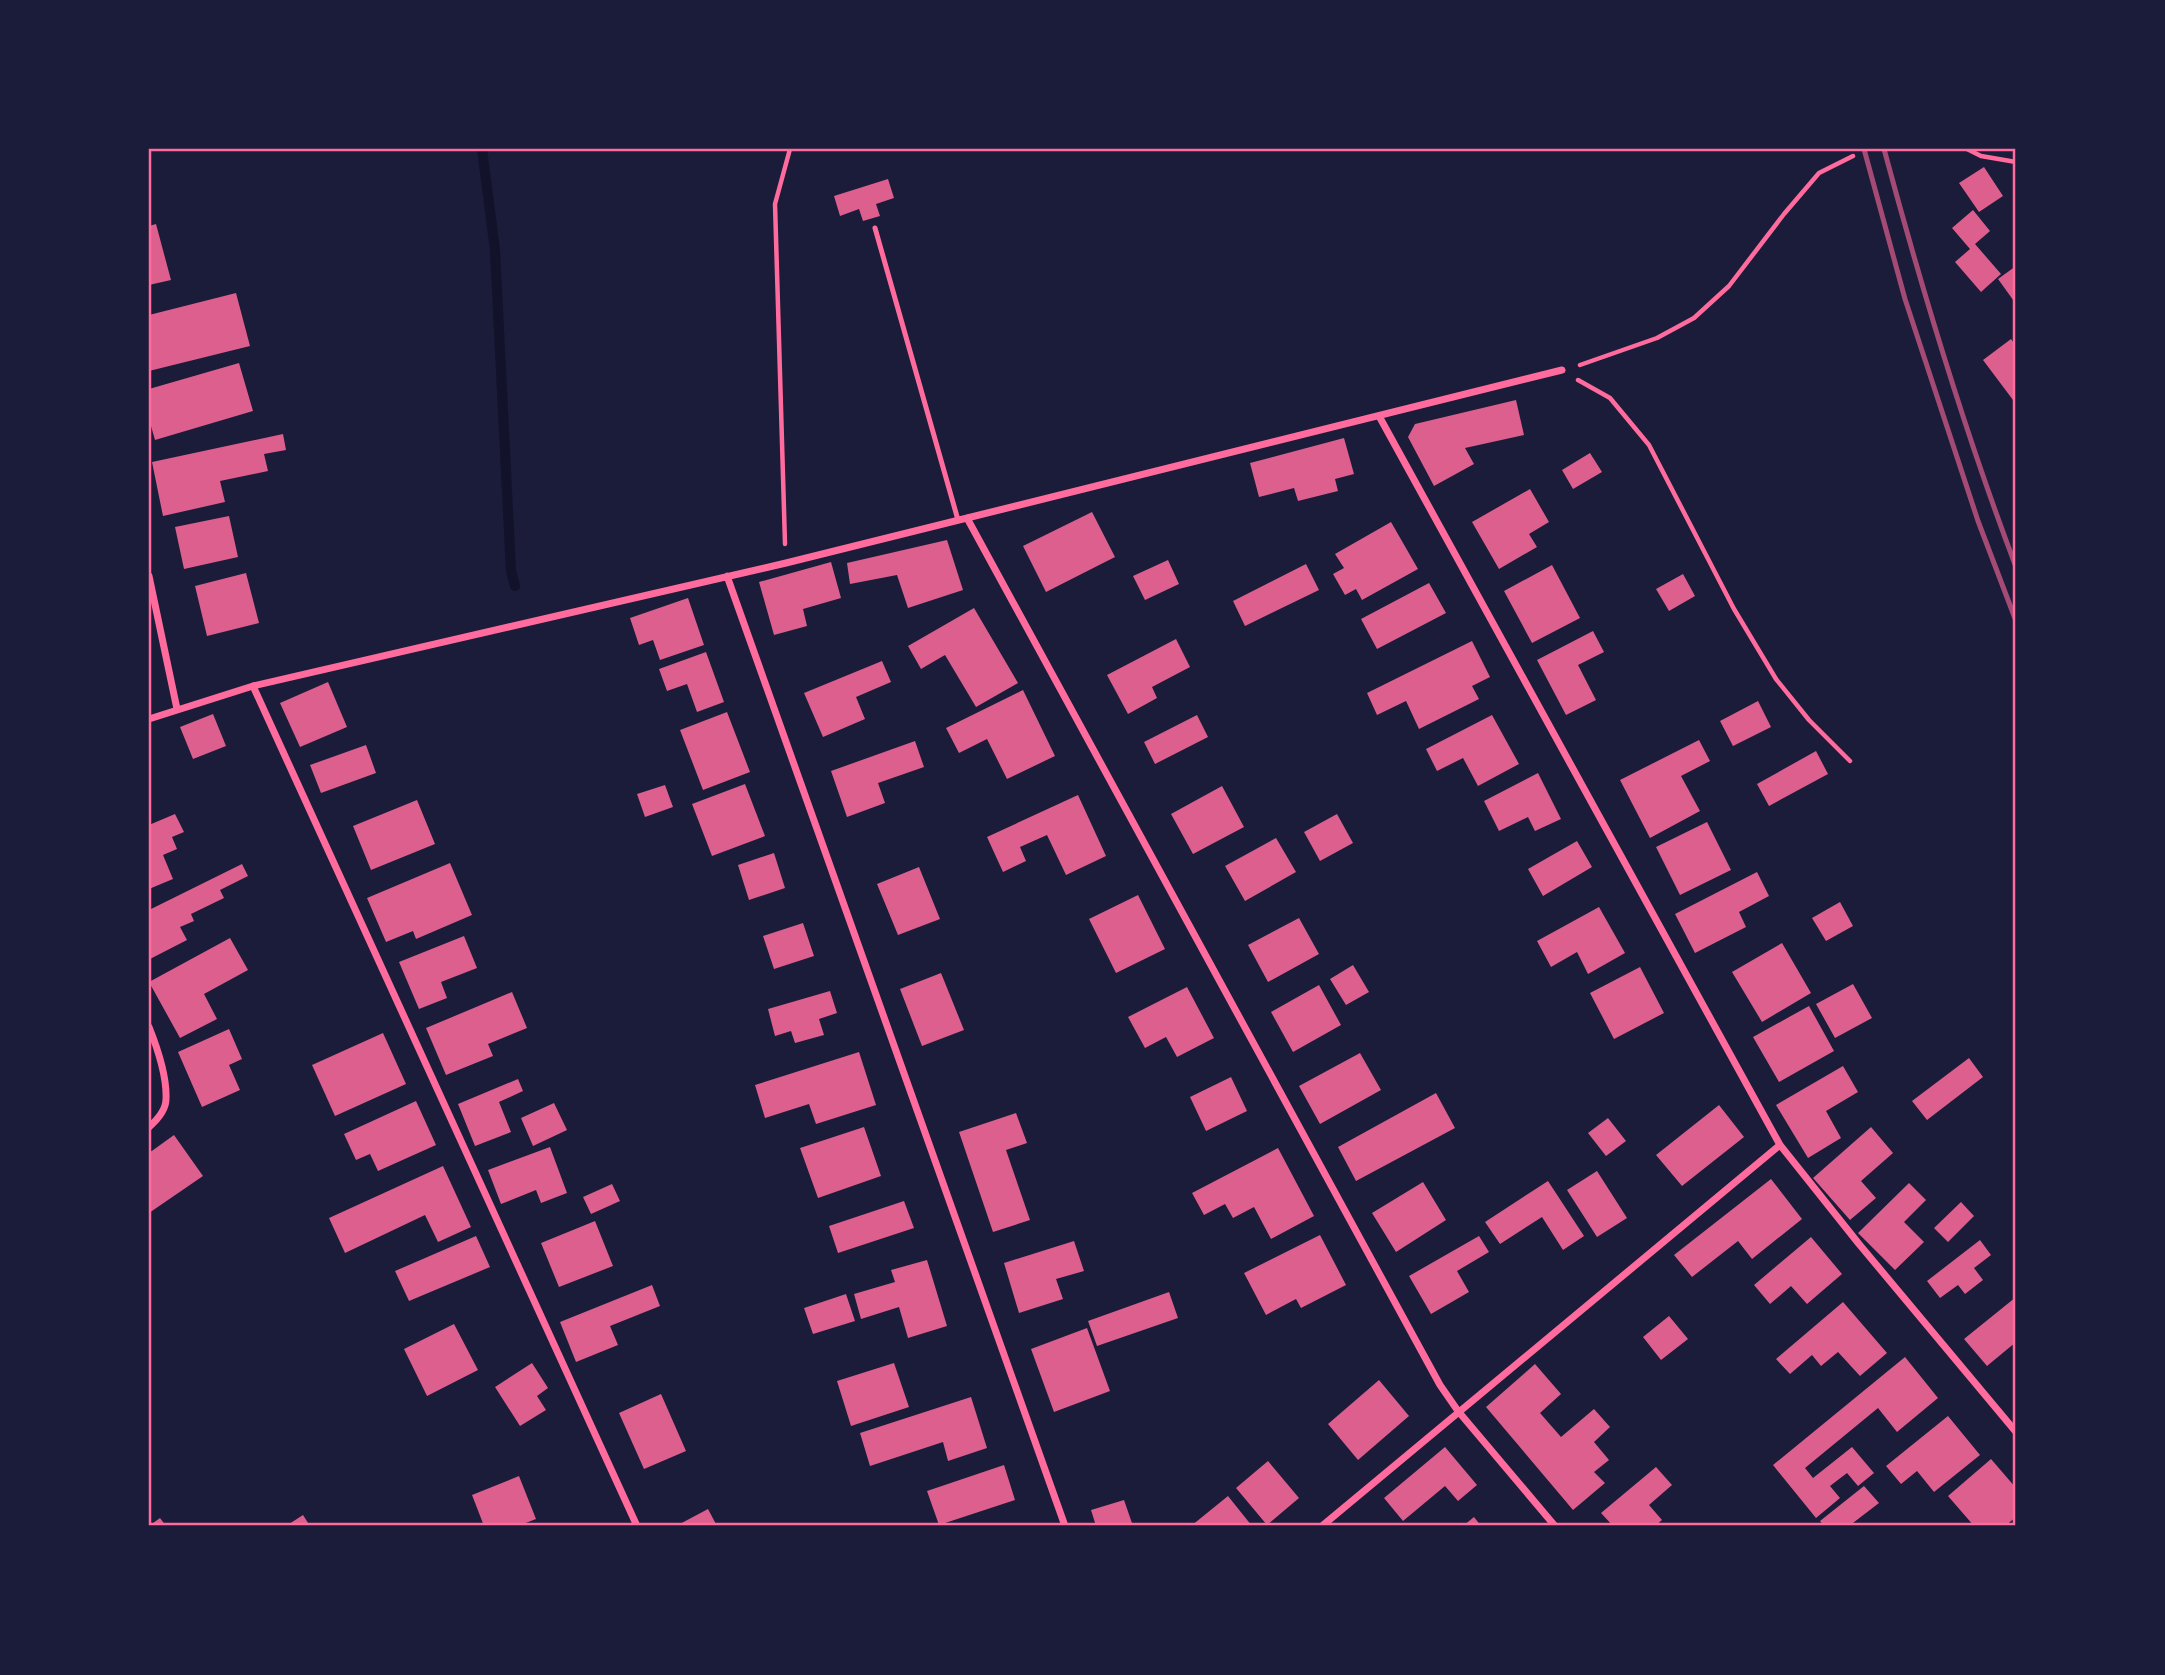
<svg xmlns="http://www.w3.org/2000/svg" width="2165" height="1675" font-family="'Source Sans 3',sans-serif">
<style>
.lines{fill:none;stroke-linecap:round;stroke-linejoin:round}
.stream{stroke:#12122b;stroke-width:10}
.building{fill:#dd5f8e}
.path{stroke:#ff6b9d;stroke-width:4.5}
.service{stroke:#ff6b9d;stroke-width:5}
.minor{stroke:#ff6b9d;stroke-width:7}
.rail{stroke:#a44b75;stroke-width:5}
.neatline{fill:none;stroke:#ff6b9d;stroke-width:2.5}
</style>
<rect width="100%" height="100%" fill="#1b1b3a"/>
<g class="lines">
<!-- stream -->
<path class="stream" d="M482,149L495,250L511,571L515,586"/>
</g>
<!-- building -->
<path class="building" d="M1984,167L2003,196L1979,212L1959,183Z
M888,179L894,198L876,204L880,216L863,221L859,209L840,216L834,196Z
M1973,210L1990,231L1975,244L2001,274L1981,292L1955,262L1970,249L1952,228Z
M156,224L171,280L149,285V226Z
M2016,266V304L1998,279Z
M236,293L250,346L149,371V315Z
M2011,339L2016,346V404L1983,360Z
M239,363L253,411L155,440L149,419V389Z
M1516,400L1524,435L1465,448L1474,464L1434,486L1408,437L1415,424Z
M283,434L286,450L264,454L268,471L220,481L225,502L163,516L152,462Z
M1344,438L1354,474L1335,479L1338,491L1298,501L1294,488L1259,497L1250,463Z
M1590,453L1602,472L1573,489L1562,470Z
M1530,489L1549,522L1529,534L1537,547L1499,569L1472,522Z
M1092,512L1115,557L1046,592L1023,546Z
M229,516L238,557L184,569L175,527Z
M1391,522L1418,569L1362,600L1356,589L1345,595L1333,574L1344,568L1335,554Z
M947,540L963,590L908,608L897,575L850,584L847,563Z
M1168,560L1179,584L1145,600L1133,576Z
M831,562L841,598L803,609L807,626L774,635L759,582Z
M1306,564L1319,590L1245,626L1233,601Z
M1552,565L1580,618L1532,643L1504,591Z
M246,573L259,623L207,636L195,586Z
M1683,574L1695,596L1669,611L1656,589Z
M1429,583L1446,613L1377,649L1361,619Z
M688,598L704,645L660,660L653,640L639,645L630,618Z
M974,608L1018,683L976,707L945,655L921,669L908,646Z
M1593,631L1604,652L1578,665L1596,700L1566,715L1537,660Z
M1176,639L1190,667L1152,687L1157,698L1128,714L1107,675Z
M1472,641L1490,677L1472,686L1479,699L1419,729L1406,701L1377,715L1367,693Z
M706,652L724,702L697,712L687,684L667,691L659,669Z
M882,661L891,682L856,697L865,719L823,737L804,693Z
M328,682L347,727L300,747L280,703Z
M1023,690L1055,756L1007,779L987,739L959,753L946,728Z
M1758,701L1771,727L1733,746L1720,721Z
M727,712L750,772L703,790L680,730Z
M213,714L226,746L193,759L180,727Z
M1197,715L1208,737L1155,764L1144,742Z
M1492,715L1519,764L1478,786L1463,758L1437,771L1426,749Z
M1699,740L1710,761L1681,776L1700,811L1650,838L1620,780Z
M915,741L924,767L878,783L885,803L847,817L831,771Z
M366,745L376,773L321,793L310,765Z
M1816,751L1828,774L1769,806L1757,784Z
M1538,773L1561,819L1535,831L1528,817L1499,831L1484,801Z
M745,784L765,836L712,856L692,804Z
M665,785L673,807L645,817L637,794Z
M1222,786L1244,827L1193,854L1171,814Z
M1078,795L1106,856L1066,875L1047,835L1020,847L1026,861L1003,872L987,837Z
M417,800L435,844L371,870L353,826Z
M175,814L184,832L172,837L177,849L163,855L173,879L149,889V825Z
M1337,814L1353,843L1320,861L1304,832Z
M1707,822L1731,870L1680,895L1656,847Z
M1276,838L1296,872L1245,901L1225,866Z
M1577,841L1592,867L1543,896L1528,869Z
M774,853L785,888L749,900L738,865Z
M450,863L472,915L416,939L413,931L386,942L367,898Z
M242,864L248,876L220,890L224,898L191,914L194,921L180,927L187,940L150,959L149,910Z
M919,867L940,919L898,935L877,884Z
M1757,872L1769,896L1739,912L1746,927L1695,953L1675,914Z
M1138,895L1165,949L1116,973L1089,919Z
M1840,902L1853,926L1826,941L1812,918Z
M1599,907L1625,953L1588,974L1577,952L1551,967L1537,941Z
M1299,918L1319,954L1268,982L1248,945Z
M803,923L814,956L774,969L763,936Z
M464,936L477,968L441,982L447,998L419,1009L399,962Z
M230,938L248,970L204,994L217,1019L180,1038L149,982Z
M1782,943L1811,993L1762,1022L1732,972Z
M1353,965L1369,992L1346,1005L1330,979Z
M1640,967L1664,1013L1614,1039L1590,993Z
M941,973L964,1030L922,1046L900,989Z
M1853,984L1872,1018L1835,1038L1816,1004Z
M1319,985L1341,1025L1293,1052L1271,1012Z
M1187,987L1214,1038L1177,1057L1166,1037L1145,1048L1128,1017Z
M830,991L837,1013L819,1019L824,1035L795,1043L791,1031L775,1036L768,1009Z
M512,992L527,1028L488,1044L493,1056L446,1075L426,1028Z
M1809,1006L1834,1051L1779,1082L1753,1037Z
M229,1029L242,1059L229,1065L240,1090L202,1107L178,1052Z
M383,1033L406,1084L335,1116L312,1065Z
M859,1052L876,1105L816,1124L809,1104L765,1118L755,1085Z
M1360,1053L1381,1090L1320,1124L1299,1086Z
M1969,1058L1983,1077L1927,1120L1912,1101Z
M1843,1066L1858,1092L1826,1111L1841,1138L1808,1158L1776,1105Z
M1231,1077L1247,1111L1206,1131L1190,1097Z
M518,1079L523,1091L499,1102L511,1132L475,1146L458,1104Z
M1436,1093L1455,1128L1356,1181L1338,1147Z
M416,1101L436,1145L378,1171L370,1154L356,1160L344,1134Z
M554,1103L567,1130L533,1146L521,1118Z
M1719,1105L1744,1137L1682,1186L1656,1155Z
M1016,1113L1027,1143L1006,1150L1030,1220L993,1232L959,1132Z
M1608,1118L1626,1141L1606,1156L1588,1133Z
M864,1127L881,1176L818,1198L800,1148Z
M1871,1127L1893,1153L1861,1181L1876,1198L1850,1220L1813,1178Z
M174,1135L203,1176L149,1213V1153Z
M550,1147L567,1193L541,1203L536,1190L501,1204L488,1170Z
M1278,1148L1314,1216L1271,1239L1254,1207L1233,1218L1225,1204L1204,1215L1192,1193Z
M443,1166L471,1227L438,1242L425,1215L345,1253L329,1218Z
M1597,1171L1627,1218L1597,1237L1567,1190Z
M1771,1179L1802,1219L1752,1259L1738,1241L1692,1277L1674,1255Z
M1548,1181L1584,1236L1563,1250L1542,1217L1500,1244L1485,1222Z
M1423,1182L1446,1220L1396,1252L1372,1213Z
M1909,1183L1926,1200L1904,1222L1924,1242L1895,1270L1858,1233Z
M612,1184L620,1201L591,1214L583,1197Z
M904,1201L914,1228L838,1253L829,1226Z
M1961,1202L1974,1216L1948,1242L1934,1228Z
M595,1221L613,1266L559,1287L541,1243Z
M1320,1235L1346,1285L1301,1308L1296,1299L1266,1315L1244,1273Z
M476,1236L490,1267L409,1301L395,1271Z
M1479,1236L1489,1252L1457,1271L1469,1292L1431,1314L1409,1276Z
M1811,1237L1842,1274L1807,1304L1791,1286L1770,1304L1754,1285Z
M1980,1240L1991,1255L1974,1268L1983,1280L1965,1294L1958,1285L1940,1298L1927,1281Z
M1074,1241L1084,1271L1056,1279L1063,1299L1019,1313L1004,1263Z
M927,1260L947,1326L908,1338L899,1307L861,1319L854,1294L895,1282L891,1270Z
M652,1285L660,1306L610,1326L618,1345L576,1362L560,1322Z
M1169,1292L1178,1318L1097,1346L1088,1321Z
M846,1294L855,1321L813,1334L804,1308Z
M2016,1297V1342L1987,1366L1964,1339Z
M1843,1302L1887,1353L1860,1376L1838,1352L1821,1366L1812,1355L1790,1374L1776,1359Z
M1669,1316L1688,1339L1661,1360L1643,1337Z
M454,1324L478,1370L427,1396L404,1349Z
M1087,1328L1110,1391L1054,1412L1031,1349Z
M1905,1357L1938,1398L1897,1432L1878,1408L1805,1468L1813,1478L1852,1447L1874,1473L1858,1486L1847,1473L1830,1486L1840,1498L1816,1518L1773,1465Z
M532,1363L548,1388L537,1396L546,1410L520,1426L495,1387Z
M894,1363L909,1407L851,1426L837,1381Z
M1535,1364L1561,1394L1540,1413L1561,1437L1594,1409L1610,1427L1594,1442L1609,1460L1594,1472L1605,1483L1573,1510L1486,1407Z
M1379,1380L1409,1416L1358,1460L1328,1424Z
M661,1394L686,1451L644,1469L619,1413Z
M971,1397L987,1448L948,1461L943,1442L870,1466L860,1433Z
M1948,1416L1980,1455L1934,1492L1917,1471L1901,1484L1886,1466Z
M1445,1447L1477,1485L1458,1501L1445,1486L1403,1521L1384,1498Z
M1991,1459L2016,1488V1517L2005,1526H1974L1948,1496Z
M1268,1461L1299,1498L1267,1525L1236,1488Z
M1004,1465L1015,1500L939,1525L927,1491Z
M1656,1467L1672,1485L1649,1505L1662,1520L1655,1526H1613L1601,1513Z
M519,1476L536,1519L518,1526H484L472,1495Z
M1864,1486L1879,1503L1849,1526H1824L1820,1521Z
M1228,1496L1252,1526H1191Z
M1124,1500L1133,1526H1096L1091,1510Z
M708,1509L717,1526H676Z
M303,1515L310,1526H286Z
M1474,1517L1481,1526H1463Z
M160,1518L166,1526H149Z"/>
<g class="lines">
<!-- path -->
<path class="path" d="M1967,149L1981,156L2016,162
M1580,365L1657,338L1694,318L1729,286L1784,214L1819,173L1853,156
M1578,380L1610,398L1649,445L1734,609L1776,679L1809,720L1850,761
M785,544L775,204L790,149"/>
<!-- service -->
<path class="service" d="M875,228L958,520"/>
<!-- minor -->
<path class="minor" d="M1379,416L1780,1145L1859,1244L2016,1432
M967,518L1440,1385L1458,1411L1555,1526
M149,576L177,709
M727,576L1065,1526
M253,686L637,1526
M149,719L253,686L786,563L1562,370
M149,1027C157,1047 167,1077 166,1099C166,1110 157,1120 149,1127
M1322,1526L1780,1145"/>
<!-- rail -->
<path class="rail" d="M1864,149L1905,299L1978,521L2016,621
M1884,149C1922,290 1964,430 2016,567"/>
</g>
<!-- border -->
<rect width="2165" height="1675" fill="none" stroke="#1b1b3a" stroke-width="301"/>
<rect x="150" y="150" width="1864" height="1374" class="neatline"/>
</svg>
